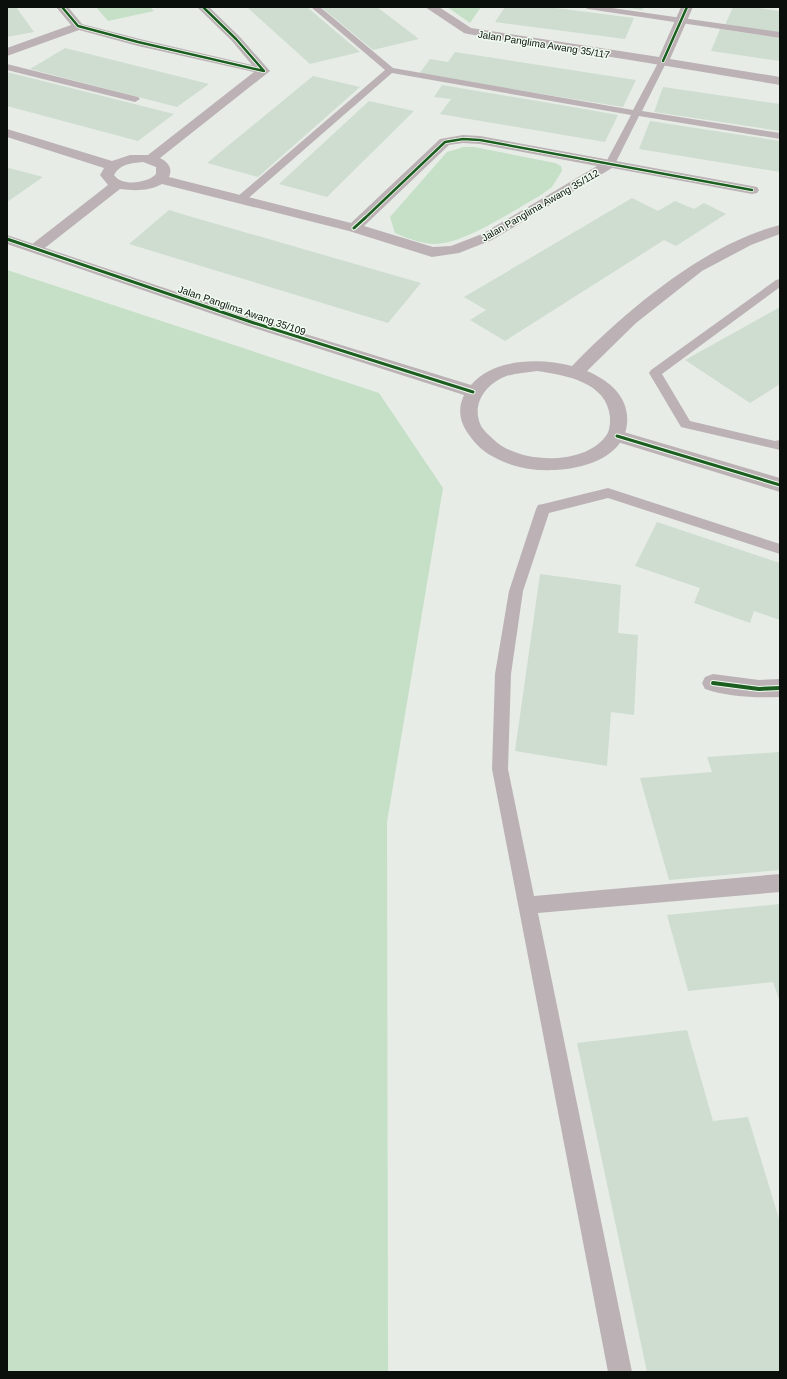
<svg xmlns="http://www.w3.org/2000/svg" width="787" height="1379" font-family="Helvetica,sans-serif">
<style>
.green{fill:#c5e0c6}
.building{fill:#ceddcf}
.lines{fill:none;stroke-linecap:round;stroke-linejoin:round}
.service{fill:#bcb2b5;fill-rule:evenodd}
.minor{fill:#bcb2b5;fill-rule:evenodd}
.tertiary{fill:#bcb2b5;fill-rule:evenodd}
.cycleway-far2-casing{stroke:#f1fcf1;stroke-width:4}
.cycleway-far1-casing{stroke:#f1fcf1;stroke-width:5}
.cycleway-casing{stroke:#f1fcf1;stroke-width:6}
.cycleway-far2{stroke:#1b5e20;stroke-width:2.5}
.cycleway-far1{stroke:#1b5e20;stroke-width:3}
.cycleway{stroke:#1b5e20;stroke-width:4}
.labels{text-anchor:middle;stroke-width:3;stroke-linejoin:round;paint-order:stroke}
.far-street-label{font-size:10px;fill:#0b0f0b;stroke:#f1fcf1}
</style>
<rect width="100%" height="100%" fill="#e7ece7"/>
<!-- green -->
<path class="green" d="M96,7H150L154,11L108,21Z
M447,7H481L470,23Z
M464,147H474L555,163L561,166L562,171L552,187L541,195C514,210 463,245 433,244C420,243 406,238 395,233L390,217L447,152Z
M7,270L379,393L443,488L387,822L388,1372H7Z"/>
<!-- building -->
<path class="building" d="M7,7H16L34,32L7,37Z
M254,7H307L360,52L310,64L248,8Z
M321,7H377L419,39L373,50Z
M505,7H548L634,18L625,39L495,22Z
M624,7H644L642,10Z
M733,7H751L780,11V33L725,25Z
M720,29L780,38V61L711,51Z
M65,48L209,84L177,107L30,69Z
M455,52L636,80L623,107L419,74L430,59L448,62Z
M7,72L59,85L174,114L138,141L7,106Z
M313,76L360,87L258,177L207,163Z
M442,85L573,107L618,115L605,142L440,114L451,99L434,97Z
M663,87L780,104V131L654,112Z
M369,101L414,111L327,197L279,184Z
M650,121L780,141V172L639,149Z
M7,167L9,168L43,177L7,202Z
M632,198L658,211L675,201L694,209L704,203L726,214L676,246L664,240L505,341L470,320L486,310L464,297Z
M169,210L192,217L421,283L388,323L129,244Z
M780,307V384L750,403L685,360Z
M657,522L780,563V620L754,611L750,623L694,603L700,588L635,566Z
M540,574L621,585L618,633L638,635L634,715L611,712L607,766L515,751Z
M780,752V870L669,880L640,778L712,772L707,757Z
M780,904V1002L773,982L688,991L667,915Z
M687,1030L713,1121L748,1117L780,1222V1372H647L577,1043Z"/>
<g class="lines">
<!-- service -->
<path class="service" d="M311,7H320L393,68L633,110L659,61L660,59H666L667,61L642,111L780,133V139L639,116L615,164L610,167L605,164L631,115L392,73L245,201H237L236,199L237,197L385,70Z
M584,7H605L780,32V38L588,9Z
M7,64L138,97L140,99L135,102L7,70Z
M780,279V287L662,374L690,421L775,441L780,440V450L681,427L649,373L651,370L776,280Z
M608,488L780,544V554L608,498L549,513L523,591L511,674L508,769L534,896L780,874V892L538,913L632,1372H608L492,769L495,674L509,591L536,509L538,505L543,504Z"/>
<!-- minor -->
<path class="minor" d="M56,7H68L82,24L140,39L252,65L232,41L197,7H209L240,37L270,71L160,158C168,162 173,168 169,177L351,223L440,139L463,135L480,136L752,186L757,187L759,190L757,193L752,194L612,168L492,240L459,253L432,257L349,231L162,184C149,191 135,191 120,189L41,251L36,252L31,251L29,248L31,245L108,185L100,175L104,168L7,137V129L112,161L130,155H148L254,72L138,46L79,30L7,56V48L71,25ZM463,143L480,144L597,166L482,234L451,246L433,247L364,226L449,145ZM143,162L156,167V174C148,183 122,187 114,175C120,164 131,163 143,162Z
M425,7H439L471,28L659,57L681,7H693L670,59L780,77V85C676,67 572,51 468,34L464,33Z
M617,430L780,478V492L611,440L608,436L611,432Z
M713,674L759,680L780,679V697C756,698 728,697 705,689L702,683L705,677Z"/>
<!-- tertiary -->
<path class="tertiary" d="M780,225V234L751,245L702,271L636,323L587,371C606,379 625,393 627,415C631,459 577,472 542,470C525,470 505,464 490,455C481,450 473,441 467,432C459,420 458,408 464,395L248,326L7,244V235L260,320L471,385C494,358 540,358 572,366C624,312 706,243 780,225ZM537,371C565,375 607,382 610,417C610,424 610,432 605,437C583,466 518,464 493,439C489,435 484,431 481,426C471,405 485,385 504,377C514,373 526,373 537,371Z"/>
<defs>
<path id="cycleway-far2" d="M62,7L78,26L138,42L264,71L236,39L203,7
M663,61L687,7
M364,219L445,142L463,139L480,140L752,190"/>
<path id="cycleway-far1" d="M354,228L365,218
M7,239L254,323L473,392
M617,436L780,485"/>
<path id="cycleway" d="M713,683L759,689L780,688"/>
</defs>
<!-- cycleway-far2 casing -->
<use href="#cycleway-far2" class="cycleway-far2-casing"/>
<!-- cycleway-far1 casing -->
<use href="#cycleway-far1" class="cycleway-far1-casing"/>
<!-- cycleway casing -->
<use href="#cycleway" class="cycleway-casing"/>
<!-- cycleway-far2 -->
<use href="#cycleway-far2" class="cycleway-far2"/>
<!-- cycleway-far1 -->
<use href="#cycleway-far1" class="cycleway-far1"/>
<!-- cycleway -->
<use href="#cycleway" class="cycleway"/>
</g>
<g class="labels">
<!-- far-street labels -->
<g class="far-street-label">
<text transform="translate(544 44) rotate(9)" y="4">Jalan Panglima Awang 35/117</text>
<text transform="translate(540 205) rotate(-30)" y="4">Jalan Panglima Awang 35/112</text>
<text transform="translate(242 310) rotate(19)" y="4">Jalan Panglima Awang 35/109</text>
</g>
</g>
<!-- border -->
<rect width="787" height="1379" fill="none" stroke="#0b0f0b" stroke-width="16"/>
</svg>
